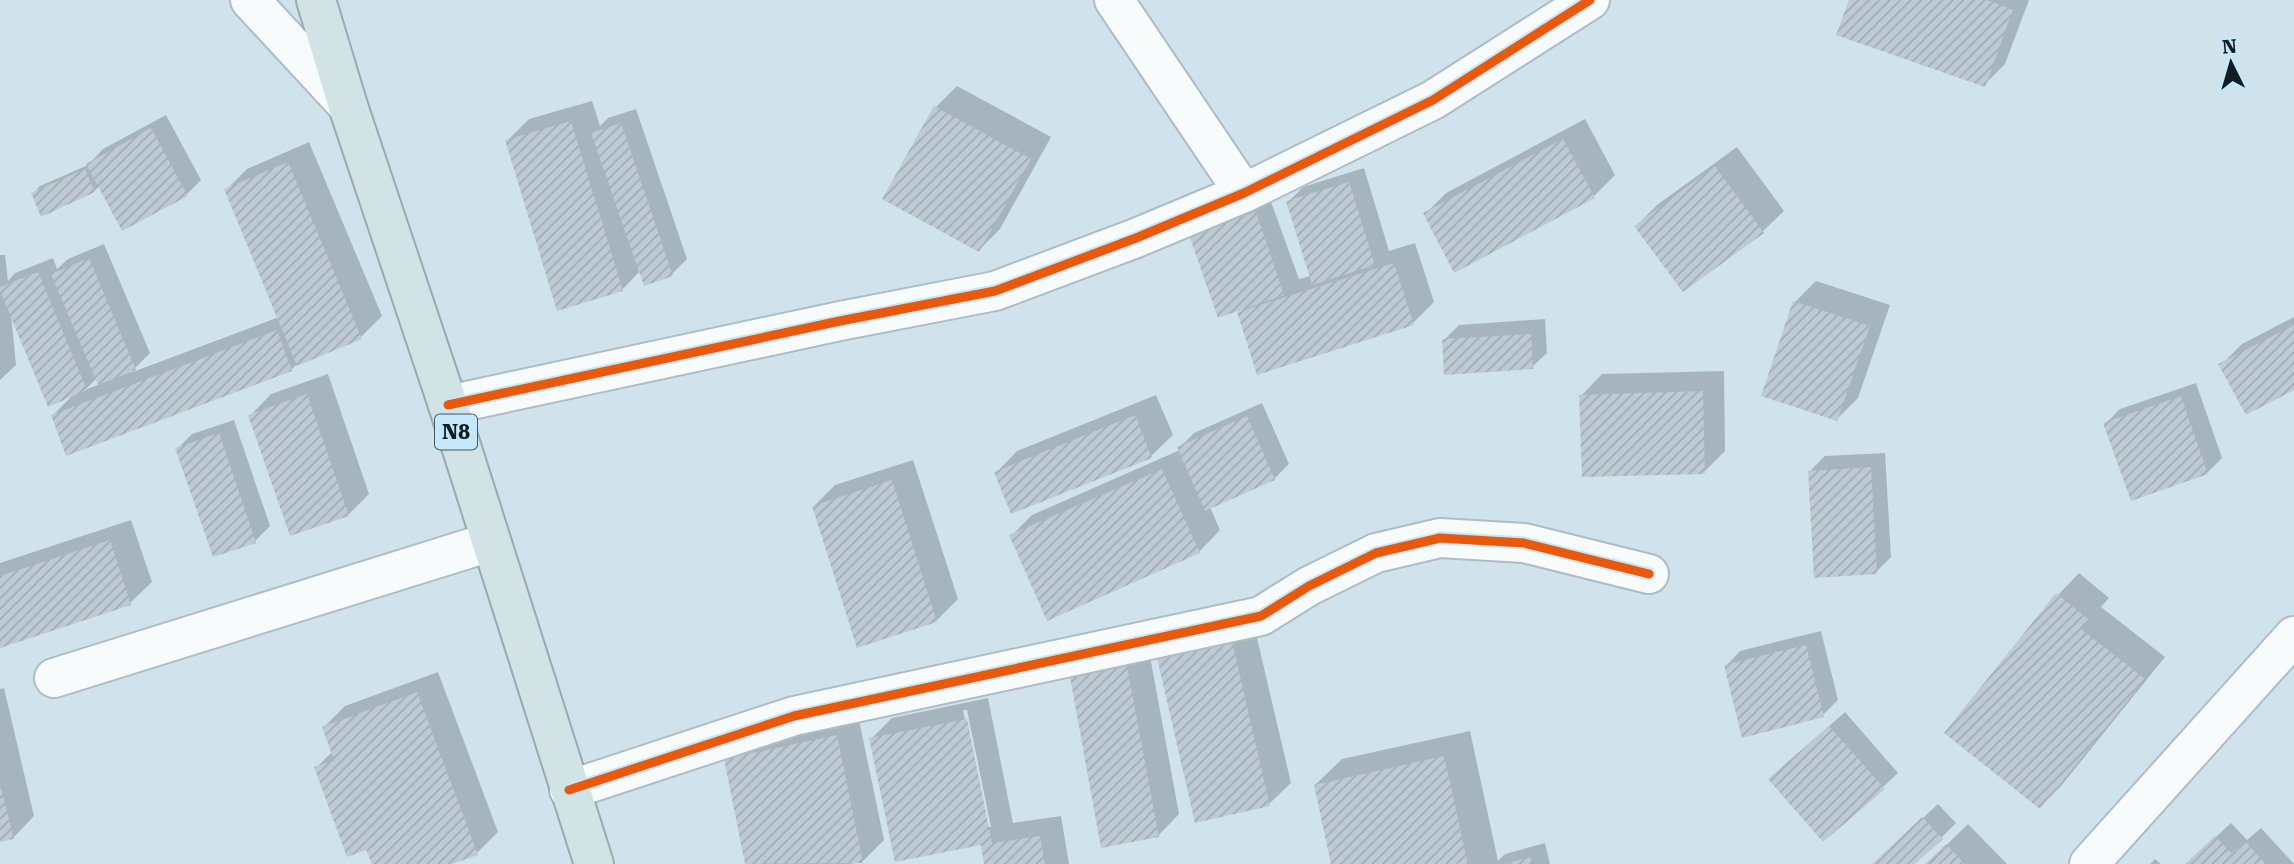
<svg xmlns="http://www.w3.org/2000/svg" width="2294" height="864" font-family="'Roboto Serif',serif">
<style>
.shadow{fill:#0003;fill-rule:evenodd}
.building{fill:url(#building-hatch)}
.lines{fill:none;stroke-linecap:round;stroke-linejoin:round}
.street-casing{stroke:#aebdc5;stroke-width:42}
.highway-casing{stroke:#94adb3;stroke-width:42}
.street{stroke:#f8fbfc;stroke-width:38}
.highway{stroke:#d1e3e5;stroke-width:38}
.cycleway-casing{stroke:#c4e7f9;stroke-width:13}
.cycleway{stroke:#e8590c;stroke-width:9}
.labels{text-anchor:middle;stroke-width:5;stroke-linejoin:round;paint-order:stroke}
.shield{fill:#c4e7f9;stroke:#455963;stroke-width:2}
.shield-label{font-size:21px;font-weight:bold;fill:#0f1c23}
</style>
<defs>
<pattern id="building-hatch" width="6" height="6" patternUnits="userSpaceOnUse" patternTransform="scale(1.75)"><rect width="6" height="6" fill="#bdc9d3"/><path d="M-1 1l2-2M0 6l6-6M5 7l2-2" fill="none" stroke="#a1acb5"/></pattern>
</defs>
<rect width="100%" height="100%" fill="#d0e3ed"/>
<!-- shadow -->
<path class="shadow" d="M1851,0H2029L2005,64L1984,85Z
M957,86L1051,137L1000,229L979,250L936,107Z
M592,101L600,126L608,118L636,109L687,259L672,274L645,284L640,271L622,290L507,141L529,119Z
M166,115L201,180L187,194L100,186L94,191L33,194L40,186L88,165L103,149Z
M1585,119L1615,175L1594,196L1455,270L1425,214L1446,193Z
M309,142L382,316L361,337L297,364L292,369L67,454L53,415L74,394L11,315L16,365L0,380V255H5L8,281L15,273L53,258L57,269L68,259L104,244L150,353L130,373L279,317L226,190L247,169ZM97,378L100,384L85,390Z
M1737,147L1784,211L1762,232L1636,226L1657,205Z
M1364,168L1389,251L1415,243L1434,302L1413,323L1239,313L1245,307L1191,236L1270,199L1299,279L1311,276L1288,202L1303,187Z
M1816,281L1890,305L1858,398L1837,419L1795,302Z
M2294,317V388L2221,365L2242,344Z
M1545,319L1547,353L1532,367L1444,340L1459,325Z
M1724,371L1725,451L1704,472L1581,396L1602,374Z
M328,374L369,494L348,515L250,416L271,394Z
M2196,383L2222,458L2208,472L2132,499L2105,424L2120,409Z
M1156,395L1173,435L1151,456L1012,512L996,473L1017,451Z
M1262,403L1289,464L1274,479L1210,507L1220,530L1199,552L1011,536L1032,515L1180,450L1179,448L1194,433Z
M234,420L270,526L255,541L177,449L192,434Z
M1885,453L1891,557L1876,572L1810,471L1825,456Z
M913,460L958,599L937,620L859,645L814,506L835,485Z
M131,520L152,582L130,603L0,646V563Z
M2079,573L2109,598L2101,607L2165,657L2061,786L2040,807L2058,595Z
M1253,621L1291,783L1269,804L1159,658L1181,637ZM1241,637V641L1182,654Z
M1821,631L1838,700L1823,715L1726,666L1740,651Z
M1148,645L1179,814L1158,836L1071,677L1093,656Z
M438,672L498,832L477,853L447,864H373L367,848L316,768L333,751L324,727L345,706Z
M4,688L34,816L13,838L0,841V689Z
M988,698L1013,823L1061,816L1069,864H986L983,843L871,739L892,718ZM963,710H967L991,827H987Z
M1845,712L1898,773L1883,787L1785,765Z
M858,715L884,840L862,862L850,864H747L726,759L747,738Z
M1470,731L1498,861L1505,854L1545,843L1550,864H1333L1315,785L1342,759Z
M1938,804L1956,823L1941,838L1912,864H1874Z
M2231,823L2247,840L2261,828L2294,864H2187Z
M1968,824L2007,864H1927Z
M2155,859L2161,864H2150Z"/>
<!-- building -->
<path class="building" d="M1849,0H1987L2013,10L1985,87L1836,35Z
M934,106L1031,159L979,252L882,199Z
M571,121L623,291L557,311L505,140Z
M621,123L673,276L644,286L591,133Z
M151,128L188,196L122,231L86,164Z
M1563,139L1595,198L1454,273L1423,213Z
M288,162L362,339L297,366L224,189Z
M1715,166L1764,233L1683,292L1634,226Z
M85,169L95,192L41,217L31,193Z
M1349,182L1375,265L1312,285L1286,201Z
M1256,212L1284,295L1218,318L1189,235Z
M89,258L136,370L98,385L51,274Z
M1394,263L1414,325L1257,375L1237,312Z
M38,272L87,390L48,407L0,291V287Z
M1793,301L1870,326L1837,421L1761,396Z
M2294,325V390L2246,415L2218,364Z
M277,330L292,371L66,456L51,415Z
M1531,334L1533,369L1444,375L1442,339Z
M1703,391L1705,474L1582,477L1579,395Z
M307,394L349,516L290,536L248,415Z
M2181,396L2208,474L2131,501L2103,423Z
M1135,415L1152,458L1011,514L994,472Z
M1247,416L1275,480L1205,511L1177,447Z
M219,433L256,543L213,557L175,448Z
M1871,467L1877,574L1814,578L1808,471Z
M1162,469L1200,553L1047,621L1009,535Z
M892,480L937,622L857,648L812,506Z
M110,540L131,605L0,648V576Z
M2056,593L2089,620L2081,629L2145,679L2040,809L1944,733Z
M1232,641L1270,806L1195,823L1157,658Z
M1806,645L1824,717L1742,738L1724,665Z
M1127,666L1159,837L1101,848L1070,677Z
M417,692L478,855L452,864H372L366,850L347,857L314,767L334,760L322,727Z
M967,719L992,843L1040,836L1045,864H984L981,845L895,862L869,738Z
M1829,726L1885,789L1823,842L1768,779Z
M837,735L863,863L745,864L724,759Z
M1444,756L1468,864H1331L1314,785Z
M0,784L14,839L0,842Z
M1922,817L1943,839L1915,864H1872Z
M2215,836L2231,853L2245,841L2266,864H2185Z
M1946,844L1965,864H1925Z
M1530,857L1532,864H1507V863Z"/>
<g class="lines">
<defs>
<path id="street" d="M250,0L348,106
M1114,0L1244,193
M448,405L840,321L995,291L1136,238L1244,193L1433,100L1590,0
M54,678L490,542
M569,790L794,716L1261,616L1309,586L1376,553L1440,538L1524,543L1649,574
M2089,864L2294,636"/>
<path id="highway" d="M316,0L348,106L448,405L594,864"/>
</defs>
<!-- street casing -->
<use href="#street" class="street-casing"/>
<!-- highway casing -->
<use href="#highway" class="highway-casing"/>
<!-- street -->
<use href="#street" class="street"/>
<!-- highway -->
<use href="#highway" class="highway"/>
<defs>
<path id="cycleway" d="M448,405L840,321L995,291L1136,238L1244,193L1433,100L1590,0
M569,790L794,716L1261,616L1309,586L1376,553L1440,538L1524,543L1649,574"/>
</defs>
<!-- cycleway casing -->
<use href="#cycleway" class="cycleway-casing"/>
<!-- cycleway -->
<use href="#cycleway" class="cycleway"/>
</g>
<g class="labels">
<!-- shield labels -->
<rect class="shield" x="435" y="414.5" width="42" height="35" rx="5"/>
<g class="shield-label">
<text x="456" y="439">N8</text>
</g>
</g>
<!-- north arrow -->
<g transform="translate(2231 63) rotate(355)" stroke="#c4e7f9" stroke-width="5" paint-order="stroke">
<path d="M0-5L12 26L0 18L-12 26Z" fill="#0f1c23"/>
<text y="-10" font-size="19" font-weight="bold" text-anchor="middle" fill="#0f1c23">N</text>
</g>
</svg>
